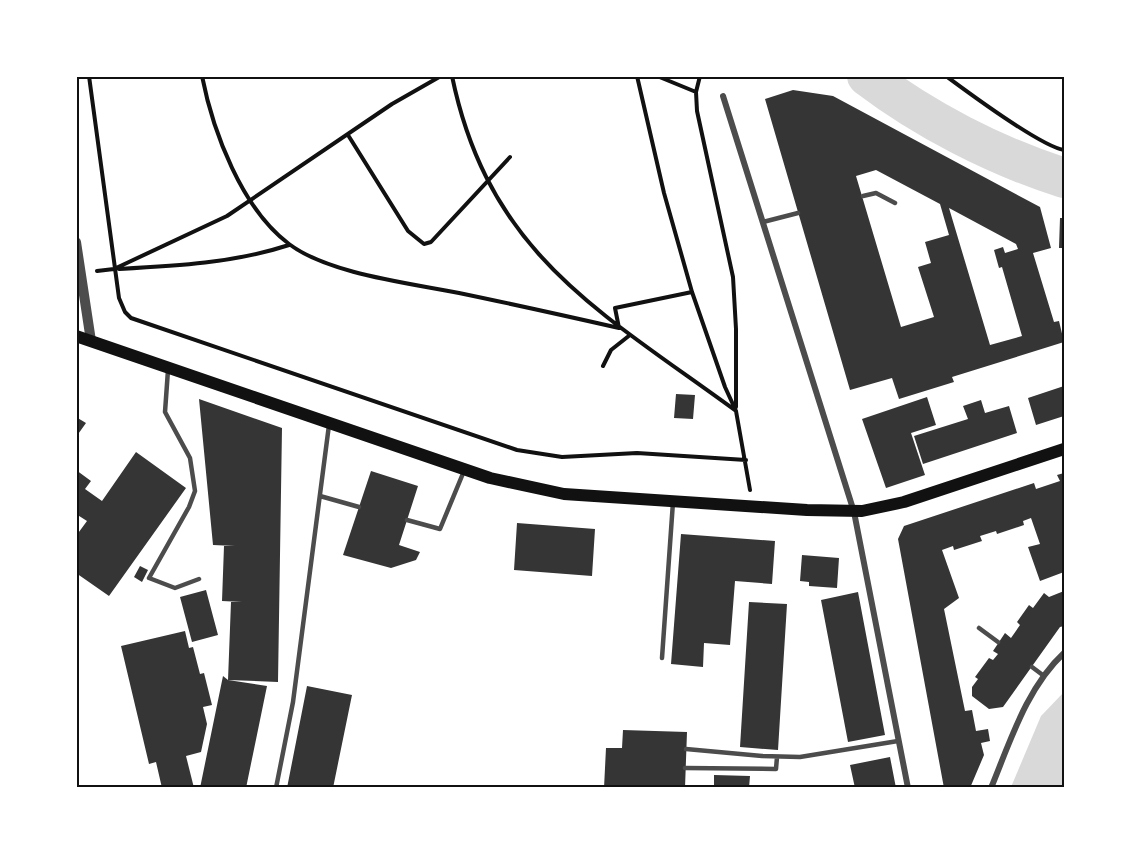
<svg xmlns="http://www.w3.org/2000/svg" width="1141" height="864" font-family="Poppins,sans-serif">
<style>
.water{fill:#d9d9d9}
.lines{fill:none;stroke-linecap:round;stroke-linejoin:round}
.river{stroke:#d9d9d9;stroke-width:40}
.building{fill:#353535;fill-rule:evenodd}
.path{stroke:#111;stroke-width:4}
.service{stroke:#4c4c4c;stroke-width:4.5}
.minor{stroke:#4c4c4c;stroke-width:6}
.tertiary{stroke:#4c4c4c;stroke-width:10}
.secondary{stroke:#111;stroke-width:12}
.neatline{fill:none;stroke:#111;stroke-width:2}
</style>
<rect width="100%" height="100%" fill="#fff"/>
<!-- water -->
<path class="water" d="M1064,692V787H1011L1041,716Z"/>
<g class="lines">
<!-- river -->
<path class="river" d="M867,76C925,120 995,156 1064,178"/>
</g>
<!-- building -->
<path class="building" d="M793,90L833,96L1040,207L1051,248L1033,253L1054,322L1059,321L1064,342L952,377L954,382L899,399L892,378L850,390L765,99ZM876,170L940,204L949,235L925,242L931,263L918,267L934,317L901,327L856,176ZM949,208L1016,244L1018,249L1005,253L1003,247L994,250L999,268L1002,267L1022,336L990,345Z
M1060,218H1064V248H1059Z
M1064,386V416L1036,425L1028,398Z
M676,394L695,395L693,419L674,418Z
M927,397L936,425L911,433L925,475L886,488L862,419Z
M199,399L282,428L278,682L228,680L231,602H242L222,601L224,546H235L213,545Z
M981,400L985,413L1009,406L1017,433L923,464L914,436L968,419L963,406Z
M76,417L86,423L76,437Z
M136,452L186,488L109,596L76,573V536L87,521L76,514V470L91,481L85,489L102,501Z
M371,471L418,486L399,545L420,552L416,560L391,568L343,555Z
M1064,473V572L1040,581L1028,547L1040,544L1031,518L1023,521L1024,525L997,534L996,531L980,536L982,541L954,550L953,546L942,550L959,598L944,609L965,711L972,710L976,731L988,729L990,741L981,743L984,755L970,788H944L898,539L904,526L1034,483L1036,489L1060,481L1057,475Z
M517,523L595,529L592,576L514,570Z
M681,534L775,541L772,584L735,581L730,645L704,643L703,667L671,664Z
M802,555L839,558L837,588L809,586V582L800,581Z
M140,566L148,570L142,582L134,577Z
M206,590L218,635L192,642L180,597Z
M1064,591V626L1060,627L1003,707L989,709L972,696V687L978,679L975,677L989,658L993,660L998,654L993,651L1005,633L1011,638L1020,625L1017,622L1029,605L1033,608L1044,593L1049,597Z
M858,592L885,735L848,742L821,600Z
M749,602L787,604L778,750L740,747Z
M185,631L189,648L193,647L200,674L204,673L212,705L203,707L207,724L201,752L186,756L194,788H162L156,762L149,764L121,646Z
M223,676L228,680L267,686L246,788H200Z
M307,686L352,695L333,788H287Z
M623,730L687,732L685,788H604L606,748H622Z
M890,757L896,788H855L850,765Z
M714,775L750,776L749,788H714Z"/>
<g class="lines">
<!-- path -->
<path class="path" d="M89,76L119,298L125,312L131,318L517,450L562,457L637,453L746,460
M202,76C213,132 242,209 289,244C329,274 409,283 459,293C512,304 566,316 619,328L615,308L692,292
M395,76H428
M452,76C489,255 601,312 736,411
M637,76L664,193L692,292L725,387L736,411L750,490
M657,76L696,92
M700,76L696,92L697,111L733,277L736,329V407
M946,76C969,93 1040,146 1064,150
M348,135L408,231L424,244L431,242L510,157
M119,269C176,266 234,263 289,245
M97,271L114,269L227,216L392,104L441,76
M603,366L611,350L630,335"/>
<!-- service -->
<path class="service" d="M863,196L876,193L895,203
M763,222L798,213
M168,370L165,412L190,458L195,491L189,507L149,578L175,588L199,579
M320,496L359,507
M407,520L440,529L464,471
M979,628L998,642
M662,658L673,502
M1032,667L1044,676
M686,749L762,756L800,757L898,741
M685,768L776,769L777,757
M276,788L293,702L329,425"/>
<!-- minor -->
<path class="minor" d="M723,96L854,512L908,788
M991,788C1010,742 1027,687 1064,653"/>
<!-- tertiary -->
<path class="tertiary" d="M76,242L91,341"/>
<!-- secondary -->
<path class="secondary" d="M76,336L490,478L564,494L807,510L862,511L904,502L1064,449"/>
</g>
<!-- border -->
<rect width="1141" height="864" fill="none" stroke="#ffffff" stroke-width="156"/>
<rect x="78" y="78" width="985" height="708" class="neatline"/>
</svg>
